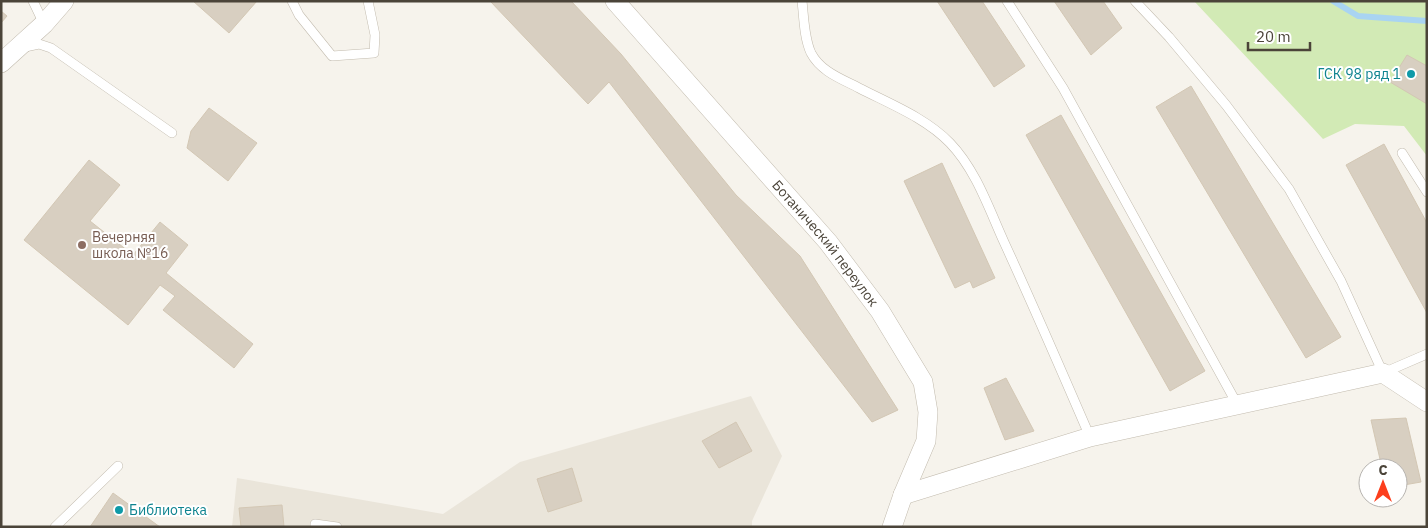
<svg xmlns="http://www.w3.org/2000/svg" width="1428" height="528" font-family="'IBM Plex Sans',sans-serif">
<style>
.residential{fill:#eae5da}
.green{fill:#d2eab5}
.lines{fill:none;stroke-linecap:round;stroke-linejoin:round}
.stream{stroke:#a9d4f2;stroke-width:6}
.building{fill:#d8cfc1;stroke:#d3c7b4}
.lane-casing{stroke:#c2bbae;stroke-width:10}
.street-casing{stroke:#c2bbae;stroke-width:20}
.lane{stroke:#fff;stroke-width:9}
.street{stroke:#fff;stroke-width:19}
.culture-dot{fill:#0f9aa8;stroke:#fff;stroke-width:2}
.education-dot{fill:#8d6e63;stroke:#fff;stroke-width:2}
.labels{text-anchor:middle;stroke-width:4;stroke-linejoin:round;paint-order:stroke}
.culture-label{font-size:14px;fill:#0d838f;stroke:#fff;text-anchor:end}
.education-label{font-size:14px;fill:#785e54;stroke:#fff;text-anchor:start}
.street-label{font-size:14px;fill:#4b4439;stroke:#fff}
</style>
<rect width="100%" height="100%" fill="#f6f3ec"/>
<!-- residential -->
<path class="residential" d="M751,396L782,456L752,521V527H232L237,478L443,514L520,462Z"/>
<!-- green -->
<path class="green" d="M1194,1H1427V156L1404,126L1355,124L1323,139Z"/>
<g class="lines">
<!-- stream -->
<path class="stream" d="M1333,1L1358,16L1427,21"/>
</g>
<!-- building -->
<path class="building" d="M193,1H257L229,33Z
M490,1H571L621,54L736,195L800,256L898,410L872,422L609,82L588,104Z
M937,1H982L1025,66L994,87Z
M1054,1H1103L1122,28L1091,55Z
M1,11L7,16L1,23Z
M1407,55L1427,66V104L1390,82Z
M1191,86L1341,337L1306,358L1156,107Z
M209,108L257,143L228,181L187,148L191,131Z
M1061,115L1205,371L1170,391L1026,135Z
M1384,144L1427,223V313L1346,165Z
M89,160L120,185L90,221L133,255L160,222L188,245L166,273L253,344L234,368L163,310L175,296L160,285L128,325L24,240Z
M942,163L995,278L973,288L970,281L955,288L904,181Z
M1006,378L1034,431L1005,440L984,388Z
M1406,418L1421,482L1398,486V468H1382L1371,420Z
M736,422L752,451L719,468L702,441Z
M572,468L582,501L548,512L537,479Z
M113,493L160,527H90Z
M282,505L284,527H241L239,508Z"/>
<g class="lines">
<defs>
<path id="lane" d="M33,1L44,24
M292,1L299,15L332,56L374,53L375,35L368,1
M802,1C804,18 804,38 811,53C821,72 842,79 859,88C890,104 926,118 950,143C976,170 989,209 1004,242C1034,307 1062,372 1090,437
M1007,1L1063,88L1237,404
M1135,1L1169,37L1226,105L1289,189L1341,281L1383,373L1427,354
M25,47L39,44L51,48L172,133
M1402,153L1427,192
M55,527L118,466
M315,527V524L337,527"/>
<g id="street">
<path id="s1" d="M615,1L828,242L880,311L923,382L928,412L926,441L903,495L892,527"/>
<path d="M1,63L44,24L64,1"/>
<path d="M903,495L1090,437L1383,373L1427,402"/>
</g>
</defs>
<!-- lane casing -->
<use href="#lane" class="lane-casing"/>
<!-- street casing -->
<use href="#street" class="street-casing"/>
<!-- lane -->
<use href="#lane" class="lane"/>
<!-- street -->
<use href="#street" class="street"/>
</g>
<!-- markers -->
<g class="culture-dot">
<circle cx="1411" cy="74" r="5"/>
<circle cx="119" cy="510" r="5"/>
</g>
<circle class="education-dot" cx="82" cy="245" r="5"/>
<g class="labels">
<!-- culture labels -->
<g class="culture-label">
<text x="1401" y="79">ГСК 98 ряд 1</text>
<text x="129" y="515" text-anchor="start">Библиотека</text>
</g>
<!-- education labels -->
<g class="education-label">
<text x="92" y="242">Вечерняя<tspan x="92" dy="16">школа №16</tspan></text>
</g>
<!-- street labels -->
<g class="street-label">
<text dy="5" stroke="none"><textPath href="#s1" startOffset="321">Ботанический переулок</textPath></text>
</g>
</g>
<!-- border -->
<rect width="1428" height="528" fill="none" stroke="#4b4439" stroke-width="5"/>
<!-- north arrow -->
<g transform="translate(1383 483)"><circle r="24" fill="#ffffff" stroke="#b7b4b0"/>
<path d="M0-4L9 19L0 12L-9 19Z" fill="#fc3f1d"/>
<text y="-8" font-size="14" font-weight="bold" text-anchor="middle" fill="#4b4439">С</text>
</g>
<!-- scale -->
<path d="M1248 42v8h62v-8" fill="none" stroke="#4b4439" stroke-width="2.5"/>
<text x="1256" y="42" font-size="15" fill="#4b4439" stroke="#ffffff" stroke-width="4" paint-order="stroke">20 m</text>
</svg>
